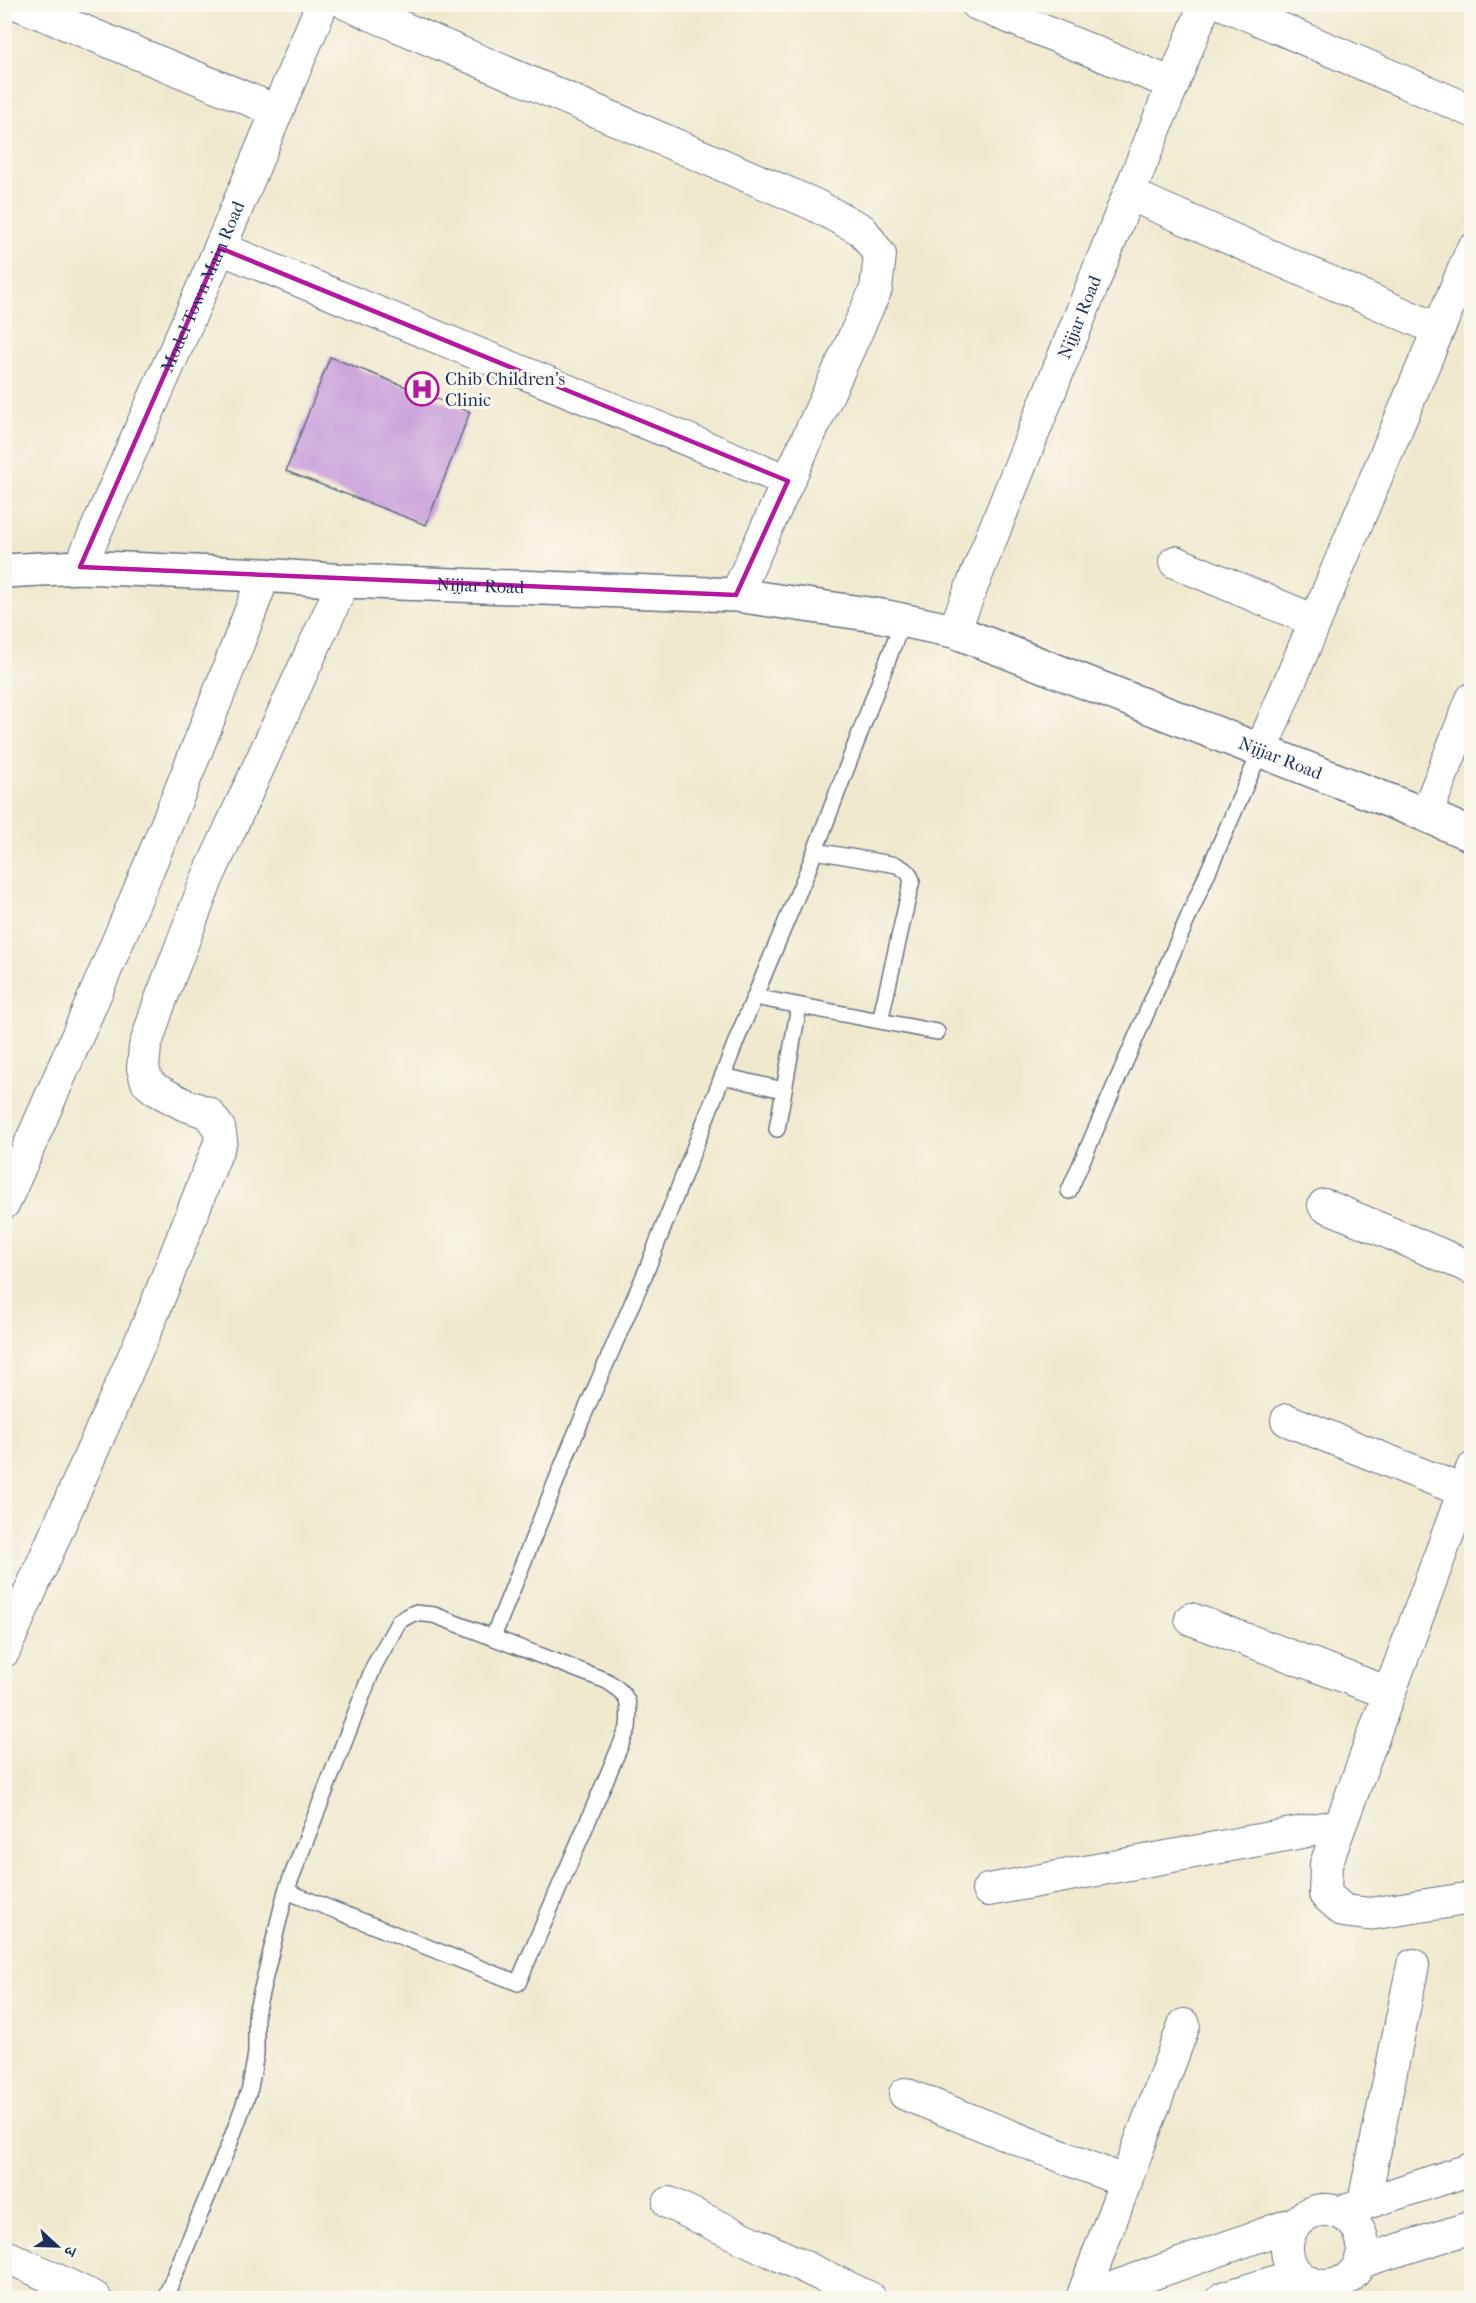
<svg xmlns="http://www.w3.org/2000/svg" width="1476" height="2303" font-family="'IM FELL French Canon','Noto Serif Devanagari',serif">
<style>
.building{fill:#c396d9}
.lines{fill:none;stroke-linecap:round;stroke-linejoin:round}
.service-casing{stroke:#657085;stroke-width:18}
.minor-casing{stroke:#657085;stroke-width:34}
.tertiary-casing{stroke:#657085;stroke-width:36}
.service{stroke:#fff;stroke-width:15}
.minor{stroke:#fff;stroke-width:32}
.tertiary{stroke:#fff;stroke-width:33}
.marked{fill:none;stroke:#b5179e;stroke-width:4.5;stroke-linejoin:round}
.labels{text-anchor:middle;stroke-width:6;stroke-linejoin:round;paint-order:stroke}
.street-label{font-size:18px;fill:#1b2f5e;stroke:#fbf7ec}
.poi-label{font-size:18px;fill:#1b2f5e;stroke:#fbf7ec;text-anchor:start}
</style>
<rect width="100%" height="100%" fill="#fbf7ec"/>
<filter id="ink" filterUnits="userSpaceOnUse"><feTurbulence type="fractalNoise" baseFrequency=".0167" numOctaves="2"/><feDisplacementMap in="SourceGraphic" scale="12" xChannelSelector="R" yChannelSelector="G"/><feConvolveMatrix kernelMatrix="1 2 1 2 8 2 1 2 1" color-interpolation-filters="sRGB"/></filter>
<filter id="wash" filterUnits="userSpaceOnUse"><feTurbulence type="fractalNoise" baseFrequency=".008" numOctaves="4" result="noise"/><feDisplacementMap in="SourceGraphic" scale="24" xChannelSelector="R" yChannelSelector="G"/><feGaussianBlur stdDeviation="1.35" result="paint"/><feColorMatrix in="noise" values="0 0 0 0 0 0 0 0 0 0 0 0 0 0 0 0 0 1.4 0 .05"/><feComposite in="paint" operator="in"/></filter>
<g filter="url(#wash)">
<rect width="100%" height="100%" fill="#efe9ce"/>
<g id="blocks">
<!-- building -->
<path class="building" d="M330,357L470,412L426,525L286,471Z"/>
</g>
</g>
<g filter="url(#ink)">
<use href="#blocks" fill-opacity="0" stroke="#657085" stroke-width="1.5"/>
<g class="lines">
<defs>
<path id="service" d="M815,851L897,865L908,872L912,880L880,1021
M755,997L937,1032
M723,1076L783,1090
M777,1129L799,1006
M1069,1191L1261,750
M493,1637L572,1442L647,1269L739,1034L807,872L903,620
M165,2298L229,2145L250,2088L256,2053V2013L286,1891L374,1666L399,1621L414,1613L434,1615L607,1681C630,1696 630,1702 628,1728L518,1983L286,1891"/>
<g id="minor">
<path d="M18,4L277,111"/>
<path d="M347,4L813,204L862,230L880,255L876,289L736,595"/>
<path d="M977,4L1173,84"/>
<path d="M1223,4L1472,111"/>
<path d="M1129,194L1437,329"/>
<path d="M220,248L788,481"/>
<path d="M1175,562L1315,621"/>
<path id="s1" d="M80,567L220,248L322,4"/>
<path id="s2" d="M954,631L1205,4"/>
<path d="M1261,750L1472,250"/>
<path d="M1426,815L1472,699"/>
<path d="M4,1203C96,996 185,788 264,575"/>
<path d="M1324,1205L1472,1268"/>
<path d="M1287,1420L1463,1491"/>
<path d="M1472,1469L1326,1864L1325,1894L1344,1911L1369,1914L1472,1898"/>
<path d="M1191,1619L1389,1693"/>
<path d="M4,1651L153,1313L221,1140L219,1128L208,1113L183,1104L155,1089L147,1082L143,1068L145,1047L158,1007L207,879L344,581"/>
<path d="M988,1890L1340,1825"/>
<path d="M905,2094L1126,2182"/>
<path d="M1364,2202L1413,1965"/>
<path d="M669,2203L870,2298"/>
<path d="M1348,2209L1472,2169"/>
<circle cx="1325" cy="2248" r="38"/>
<path d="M4,2255L95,2298"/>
<path d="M1360,2262L1472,2227"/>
<path d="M1082,2298L1184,2025"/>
<path d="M1084,2298L1295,2223"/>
<path d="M1223,2298L1297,2275"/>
</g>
<g id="tertiary">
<path id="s3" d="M4,571L80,567L264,575L344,581L736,595L882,616L954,631L1426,815L1472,835"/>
</g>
</defs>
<!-- service casing -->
<use href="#service" class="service-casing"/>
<!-- minor casing -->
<use href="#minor" class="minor-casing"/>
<!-- tertiary casing -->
<use href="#tertiary" class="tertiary-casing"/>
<!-- service -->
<use href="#service" class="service"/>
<!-- minor -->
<use href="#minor" class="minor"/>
<!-- tertiary -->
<use href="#tertiary" class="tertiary"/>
</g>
</g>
<!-- marked area -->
<path class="marked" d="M220,248L788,481L736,595L80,567Z"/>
<!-- icons -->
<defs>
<symbol id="hospital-ring" viewBox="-11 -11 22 22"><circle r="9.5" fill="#fbf7ec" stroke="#b5179e" stroke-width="1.5"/><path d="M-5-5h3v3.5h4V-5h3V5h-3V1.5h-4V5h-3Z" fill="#b5179e"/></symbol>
</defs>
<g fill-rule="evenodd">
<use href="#hospital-ring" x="403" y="370" width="38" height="38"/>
</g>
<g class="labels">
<!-- street labels -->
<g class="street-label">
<text dy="6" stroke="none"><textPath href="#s1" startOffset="306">Model Town Main Road</textPath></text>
<text dy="6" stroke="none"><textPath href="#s2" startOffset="338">Nijjar Road</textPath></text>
<text dy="6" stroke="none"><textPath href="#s3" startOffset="477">Nijjar Road</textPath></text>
<text dy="6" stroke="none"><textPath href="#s3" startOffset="1304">Nijjar Road</textPath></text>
</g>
<!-- poi labels -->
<g class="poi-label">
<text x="445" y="385">Chib Children's<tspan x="445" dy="21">Clinic</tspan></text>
</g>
</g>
<!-- margin -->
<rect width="1476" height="2303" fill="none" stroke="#fbf7ec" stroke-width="24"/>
<!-- north arrow -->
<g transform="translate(57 2246) rotate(112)" stroke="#fbf7ec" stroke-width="4.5" paint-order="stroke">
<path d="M0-4.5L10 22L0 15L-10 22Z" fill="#1b2f5e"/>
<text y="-9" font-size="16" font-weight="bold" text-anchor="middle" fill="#1b2f5e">उ</text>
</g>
</svg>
